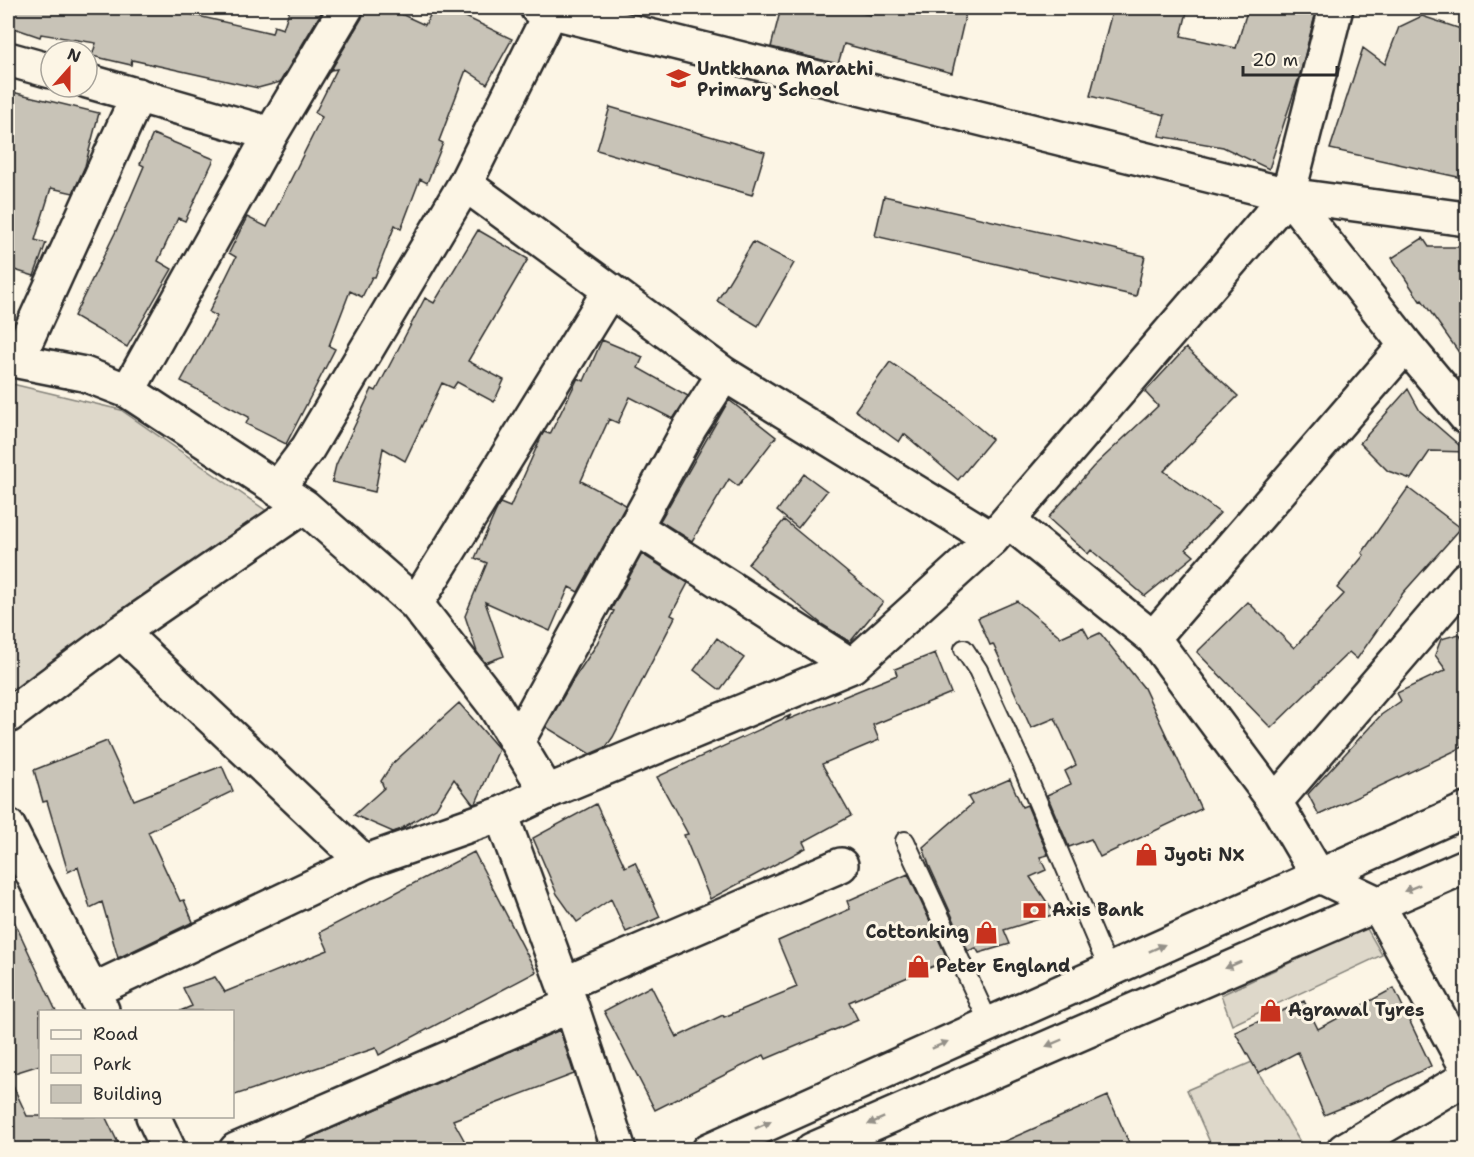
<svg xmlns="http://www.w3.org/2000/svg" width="1474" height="1157" font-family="'Shantell Sans',sans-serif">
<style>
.green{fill:#ded8ca;stroke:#84827a;stroke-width:1.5}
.building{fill:#c8c3b7;stroke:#2b2b2b;stroke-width:1.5}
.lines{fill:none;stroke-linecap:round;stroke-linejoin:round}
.lane-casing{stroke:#2b2b2b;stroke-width:22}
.street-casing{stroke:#2b2b2b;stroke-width:38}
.secondary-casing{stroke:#2b2b2b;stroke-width:38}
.lane{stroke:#fcf5e5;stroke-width:18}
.street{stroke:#fcf5e5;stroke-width:33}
.secondary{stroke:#fcf5e5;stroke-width:33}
.oneway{fill:#949088}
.labels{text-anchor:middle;stroke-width:6;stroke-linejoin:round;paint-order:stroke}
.poi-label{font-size:18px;font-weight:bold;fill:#2b2b2b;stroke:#fcf5e5;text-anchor:start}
</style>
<rect width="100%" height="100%" fill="#fcf5e5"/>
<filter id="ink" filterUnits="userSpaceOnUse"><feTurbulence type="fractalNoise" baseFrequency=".0167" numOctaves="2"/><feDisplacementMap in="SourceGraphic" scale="12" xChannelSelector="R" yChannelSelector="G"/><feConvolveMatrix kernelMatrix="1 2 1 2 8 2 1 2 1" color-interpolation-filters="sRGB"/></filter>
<g filter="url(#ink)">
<!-- green -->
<path class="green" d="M8,383L121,410L271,514L8,698Z
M1366,927L1382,955L1232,1025L1221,995Z
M1252,1062L1302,1145L1291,1149H1213L1187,1090Z"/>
<!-- building -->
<path class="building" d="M8,8H191L189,14L272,33L274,26L283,29L290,8H324L280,82L258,88L132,60L131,65L92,56L96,43L41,34L40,37L8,26Z
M365,8H388L425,25L434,8H447L512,39L487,84L466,70L439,141L443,143L427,183L420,179L401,229L395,225L375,277H372L362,297L350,291L329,346L335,349L286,444L246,424L249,417L181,381L217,316L209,312L236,257L229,253L247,217L267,227L322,117L315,113L337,69L331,70L362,18Z
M781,8H839L871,15L873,8H967L952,73L844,44L838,64L771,47Z
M1113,8H1188L1181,36L1236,48L1248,8H1317L1300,74L1269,169L1223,147L1159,136L1165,115L1090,96Z
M1422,16L1467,31V179L1330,149L1363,48L1385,64L1399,27Z
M8,91L99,113L85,166L73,193L51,188L35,240L46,243L34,276L8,268Z
M610,107L765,152L752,195L597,150Z
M153,134L214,159L185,221L178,218L158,261L172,269L127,347L74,316L118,227L144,166L140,164Z
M884,196L1145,256L1136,296L875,236Z
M478,230L528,259L468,361L504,380L494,402L457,382L453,388L442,383L405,461L383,448L375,492L332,482L336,465L372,389L376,391L425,298L434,303Z
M1423,238L1429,247H1467V364L1422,300L1420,301L1392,258Z
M753,242L794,263L758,326L717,301Z
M602,340L643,357L638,368L688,396L673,419L630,397L618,423L609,419L581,481L626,505L578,592L569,587L550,631L485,602L504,656L485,663L477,652L465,616L487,563L475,558L495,513L500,503L510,507L542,435L544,432L550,434L578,378L584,381Z
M1186,348L1238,396L1164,471L1220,513L1186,549L1194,556L1145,596L1091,550L1088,554L1048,518L1093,467L1158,406L1145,392Z
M890,362L945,399L992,439L958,480L904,434L899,442L855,410Z
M1408,389L1420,411L1467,452L1430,451L1411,479L1388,471L1360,443Z
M729,400L776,437L738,486L729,479L692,541L660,521Z
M804,474L827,491L798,528L777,511Z
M1408,488L1461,528L1403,593L1357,659L1349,652L1271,728L1197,652L1248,602L1294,648L1344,594L1337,588L1364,555L1362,553Z
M784,520L883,602L850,642L823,625L748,564Z
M642,554L688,583L671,615L675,617L613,737L606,747L590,754L546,727L573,680L595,647L614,611L611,610Z
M1017,601L1061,637L1083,627L1089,638L1100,633L1144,688L1201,809L1100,857L1091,839L1069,847L1047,795L1071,784L1065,771L1076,765L1055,718L1031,728L993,644L990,645L978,618Z
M1459,634L1467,646L1464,674L1467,679V745L1319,815L1308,794L1381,715L1401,701L1397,693L1446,670L1435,655L1441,639Z
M717,638L744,658L720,690L694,670Z
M935,653L951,693L873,725L879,740L822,764L851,816L803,842L806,848L710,899L684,835L688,834L657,777L791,715L787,720L897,675L895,669Z
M459,703L499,749L476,803L473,804L454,779L436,808L399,830L393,832L354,815L384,788L381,781L392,764Z
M107,741L134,800L222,766L233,791L148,832L180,901L184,900L193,922L118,958L102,902L90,908L78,867L68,872L47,801L43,802L34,770Z
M1010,779L1022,807L1027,805L1048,855L1040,857L1046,870L1030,877L1055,914L1004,930L1010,944L979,953L976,948L968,951L929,865L923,847L972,804L968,797Z
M596,804L625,867L635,862L660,917L626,932L611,899L577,922L557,894L533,838Z
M474,852L536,972L379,1055L376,1048L232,1096V1011H180L192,1006L183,988L215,977L225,992L328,950L320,932Z
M908,874L948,960L849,1002L858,1020L766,1059L764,1055L655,1110L604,1011L651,986L677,1037L723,1015L724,1017L797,987L778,941L850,909L847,901Z
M8,908L56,1011H40V1065L8,1075L27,1116H105L121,1149H8Z
M1394,988L1431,1066L1366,1098L1324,1115L1298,1052L1258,1073L1235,1032L1304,1001L1318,1029Z
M560,1030L574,1074L453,1120L469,1149H284Z
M1108,1096L1132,1149H987Z"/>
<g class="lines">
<defs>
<path id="lane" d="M964,649L978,670L1022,765L1109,970
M905,841L989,1023"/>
<path id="street" d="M537,8L1288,195L1466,219
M8,59L51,71
M87,81L271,134
M465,184L724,374L992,539
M1288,195L1406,345L1466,417
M8,359L84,374L128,391L304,506L416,604L493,703L547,792
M17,361L138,95
M128,391L271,134L346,8
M277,489L308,448L465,184L551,11
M1008,521L1153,638L1275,802L1318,875L1377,903L1466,1066
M635,527L852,666
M416,604L610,290
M121,632L364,862
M1153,638L1406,345
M8,716L121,632L304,506
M517,742L690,427L724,374
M1275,802L1466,579
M501,814L571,1005L619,1150
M8,826L102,1010
M564,984L841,865
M92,991L364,862L501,814L547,792L852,666L992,539L1288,195L1336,8
M153,1116L169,1150
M236,1150L571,1005
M1344,1150L1466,1078"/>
<path id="secondary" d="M709,1150L1466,810
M812,1150L1466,866"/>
</defs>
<!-- lane casing -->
<use href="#lane" class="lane-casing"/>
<!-- street casing -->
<use href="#street" class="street-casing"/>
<!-- secondary casing -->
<use href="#secondary" class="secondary-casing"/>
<!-- lane -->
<use href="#lane" class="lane"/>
<!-- street -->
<use href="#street" class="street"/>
<!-- secondary -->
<use href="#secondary" class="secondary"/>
</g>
<!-- one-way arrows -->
<defs><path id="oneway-solid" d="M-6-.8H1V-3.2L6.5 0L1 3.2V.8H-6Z" transform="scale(1.5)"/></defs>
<g class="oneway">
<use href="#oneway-solid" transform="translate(1412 888) rotate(158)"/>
<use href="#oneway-solid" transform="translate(1157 948) rotate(-24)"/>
<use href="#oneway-solid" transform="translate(1233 965) rotate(157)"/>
<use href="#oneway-solid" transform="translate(1054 1043) rotate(157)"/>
<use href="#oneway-solid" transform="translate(940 1045) rotate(-24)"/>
<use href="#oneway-solid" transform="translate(876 1121) rotate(156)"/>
<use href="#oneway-solid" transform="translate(763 1125) rotate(-24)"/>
</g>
</g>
<!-- icons -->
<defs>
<symbol id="school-bare" viewBox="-9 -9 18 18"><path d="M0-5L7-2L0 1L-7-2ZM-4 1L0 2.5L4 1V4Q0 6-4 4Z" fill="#c8321e" stroke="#fcf5e5" stroke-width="2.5" paint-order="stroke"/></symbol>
<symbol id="shop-bare" viewBox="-9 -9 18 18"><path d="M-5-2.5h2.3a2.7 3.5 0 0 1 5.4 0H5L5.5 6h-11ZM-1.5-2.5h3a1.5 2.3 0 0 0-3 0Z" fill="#c8321e" stroke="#fcf5e5" stroke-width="2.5" paint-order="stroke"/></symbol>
<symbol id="bank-bare" viewBox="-9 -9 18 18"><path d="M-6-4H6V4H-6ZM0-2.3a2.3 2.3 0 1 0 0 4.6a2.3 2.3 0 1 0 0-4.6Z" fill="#c8321e" stroke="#fcf5e5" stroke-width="2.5" paint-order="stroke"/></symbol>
</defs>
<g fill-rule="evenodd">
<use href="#school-bare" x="662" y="62" width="33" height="33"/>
<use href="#shop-bare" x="1130" y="838" width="33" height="33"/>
<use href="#bank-bare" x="1018" y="894" width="33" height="33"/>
<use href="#shop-bare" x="970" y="916" width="33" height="33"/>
<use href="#shop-bare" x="902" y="950" width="33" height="33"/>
<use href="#shop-bare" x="1254" y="994" width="33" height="33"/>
</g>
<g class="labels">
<!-- poi labels -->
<g class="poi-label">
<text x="697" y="75">Untkhana Marathi<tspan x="697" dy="21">Primary School</tspan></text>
<text x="1164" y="861">Jyoti NX</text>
<text x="1052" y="916">Axis Bank</text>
<text x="969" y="938" text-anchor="end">Cottonking</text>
<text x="936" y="972">Peter England</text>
<text x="1288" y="1016">Agrawal Tyres</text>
</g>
</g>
<!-- margin -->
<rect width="1474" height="1157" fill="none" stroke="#fcf5e5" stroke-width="30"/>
<rect x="15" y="15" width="1444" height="1127" fill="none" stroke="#2b2b2b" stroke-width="2" filter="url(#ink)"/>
<!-- legend -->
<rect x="39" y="1010" width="195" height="108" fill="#fcf5e5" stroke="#a8a49b" stroke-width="1.5"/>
<rect x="51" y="1030" width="30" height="9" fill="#fcf5e5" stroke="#a8a49b" stroke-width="1.5"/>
<text x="93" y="1040" font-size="18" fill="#2b2b2b">Road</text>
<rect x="51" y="1055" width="30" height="18" fill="#ded8ca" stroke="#a8a49b" stroke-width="1.5"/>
<text x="93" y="1070" font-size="18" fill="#2b2b2b">Park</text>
<rect x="51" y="1085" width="30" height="18" fill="#c8c3b7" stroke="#a8a49b" stroke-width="1.5"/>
<text x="93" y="1100" font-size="18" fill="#2b2b2b">Building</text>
<!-- north arrow -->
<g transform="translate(69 69) rotate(21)"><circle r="28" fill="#fcf5e5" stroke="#a8a49b" stroke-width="1.5"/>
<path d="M0-4.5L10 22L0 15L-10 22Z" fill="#c8321e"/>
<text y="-9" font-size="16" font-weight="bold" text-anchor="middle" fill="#2b2b2b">N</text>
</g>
<!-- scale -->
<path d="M1243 66v9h94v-9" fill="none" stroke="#2b2b2b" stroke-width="3"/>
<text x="1252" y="66" font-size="18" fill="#2b2b2b" stroke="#fcf5e5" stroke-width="4.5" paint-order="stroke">20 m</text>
</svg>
